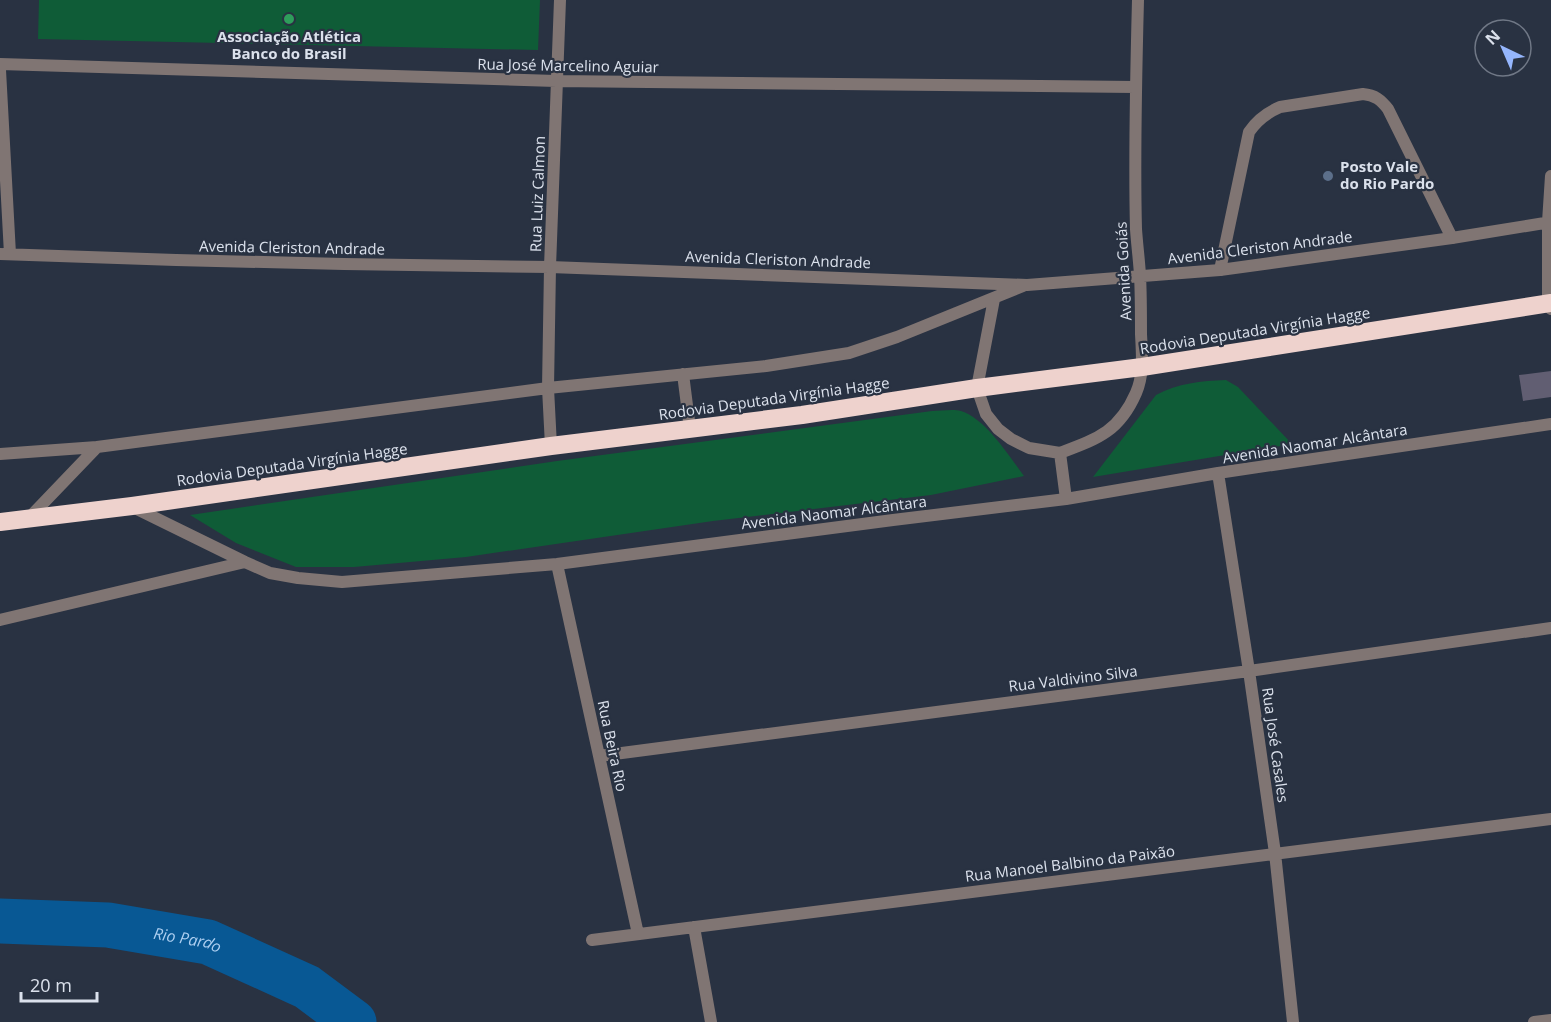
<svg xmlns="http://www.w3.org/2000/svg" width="1551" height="1022" font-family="'Open Sans',sans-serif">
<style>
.green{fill:#0f5c37}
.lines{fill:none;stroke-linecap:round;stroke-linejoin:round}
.river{stroke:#085894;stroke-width:45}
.building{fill:#615e72}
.lane{stroke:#807573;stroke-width:12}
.street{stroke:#807573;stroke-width:12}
.highway{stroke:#eed2cd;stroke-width:18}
.leisure-dot{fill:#2e9e5b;stroke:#293242;stroke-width:2}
.service-dot{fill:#5c6f8a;stroke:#293242;stroke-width:2}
.labels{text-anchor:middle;stroke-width:4.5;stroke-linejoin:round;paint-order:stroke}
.poi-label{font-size:15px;font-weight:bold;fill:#dbe1ec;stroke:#293242}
.street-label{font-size:15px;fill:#dbe1ec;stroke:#293242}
.water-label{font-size:16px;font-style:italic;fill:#accef0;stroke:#293242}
</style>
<rect width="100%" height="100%" fill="#293242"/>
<!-- green -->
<path class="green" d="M39,0H540L538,50L38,39Z
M1226,380L1238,387L1292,444L1093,477L1156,395C1178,383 1201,381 1226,380Z
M932,411C941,411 953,409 961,411C986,419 1009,456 1024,476L931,495L713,521L466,557L354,567H296L236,543L190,515L557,461Z"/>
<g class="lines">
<!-- river -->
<path class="river" id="s1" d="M0,921L108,925L208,942L307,987L354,1022"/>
</g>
<!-- building -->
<path class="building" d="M1551,371V397L1523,401L1519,375Z"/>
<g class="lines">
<!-- lane -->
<path class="lane" d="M1220,270L1249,132C1257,120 1266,113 1280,107L1363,94C1375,95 1381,100 1388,109L1452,238"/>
<!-- street -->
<path class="street" d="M0,64L556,81L1135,87
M0,70L10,254
M1551,176L1548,222V303L1551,309
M0,254L176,260L344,264L550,267L1027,285L1220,270L1452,238L1551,222
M994,299L977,388L986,414L998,429L1011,439L1029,448L1060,453
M683,374L690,429
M551,446L548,388L550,267L560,0
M0,454L97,447
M1218,473L1249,671L1275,853L1293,1022
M1066,499L1060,453C1097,439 1119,432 1136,393C1144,375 1142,354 1141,334C1141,314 1141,294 1140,275C1139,259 1137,244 1136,229C1134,153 1136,76 1138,0
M133,507L245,562L270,573L298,578L342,582L557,564L893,520L1066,499L1218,473L1551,424
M28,519L97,447L548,388L766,366L849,353L897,337L1023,286
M557,564L638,934
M0,620L245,562
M599,756L1249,671L1551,628
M694,927L711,1022
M592,940L1551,819
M1534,1022L1551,1020"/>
<!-- highway -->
<path class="highway" d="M0,522L132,506L551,446L802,415L977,388L1142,367L1551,303"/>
</g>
<!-- markers -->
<circle class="leisure-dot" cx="289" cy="19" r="6"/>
<circle class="service-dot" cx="1328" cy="176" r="6"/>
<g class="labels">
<!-- poi labels -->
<g class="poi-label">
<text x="289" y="42">Associação Atlética<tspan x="289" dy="17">Banco do Brasil</tspan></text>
<text x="1340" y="172" text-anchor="start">Posto Vale<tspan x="1340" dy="17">do Rio Pardo</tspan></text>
</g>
<!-- street labels -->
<g class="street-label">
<text transform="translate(568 66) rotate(1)" y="5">Rua José Marcelino Aguiar</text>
<text transform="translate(538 194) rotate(-88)" y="5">Rua Luiz Calmon</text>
<text transform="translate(292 248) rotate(1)" y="5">Avenida Cleriston Andrade</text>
<text transform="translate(1260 248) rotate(-7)" y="5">Avenida Cleriston Andrade</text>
<text transform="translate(778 260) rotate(2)" y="5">Avenida Cleriston Andrade</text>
<text transform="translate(1124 271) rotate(-93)" y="5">Avenida Goiás</text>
<text transform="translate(1255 331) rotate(-9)" y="5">Rodovia Deputada Virgínia Hagge</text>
<text transform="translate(774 399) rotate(-8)" y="5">Rodovia Deputada Virgínia Hagge</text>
<text transform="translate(1315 444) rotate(-9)" y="5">Avenida Naomar Alcântara</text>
<text transform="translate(292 465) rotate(-8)" y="5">Rodovia Deputada Virgínia Hagge</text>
<text transform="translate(834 513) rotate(-7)" y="5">Avenida Naomar Alcântara</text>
<text transform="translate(1073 679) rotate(-7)" y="5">Rua Valdivino Silva</text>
<text transform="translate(1275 745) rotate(82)" y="5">Rua José Casales</text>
<text transform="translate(612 746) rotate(78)" y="5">Rua Beira Rio</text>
<text transform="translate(1070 864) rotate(-7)" y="5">Rua Manoel Balbino da Paixão</text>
</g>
<!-- water labels -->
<g class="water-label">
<text dy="6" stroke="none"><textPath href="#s1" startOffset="189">Rio Pardo</textPath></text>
</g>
</g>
<!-- north arrow -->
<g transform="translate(1503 48) rotate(316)"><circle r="28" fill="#293242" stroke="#707886" stroke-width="1.5"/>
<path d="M0-4.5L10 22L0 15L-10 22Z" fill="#95b6fd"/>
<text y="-9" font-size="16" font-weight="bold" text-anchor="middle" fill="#dbe1ec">N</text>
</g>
<!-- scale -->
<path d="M21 992v9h76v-9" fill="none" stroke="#dbe1ec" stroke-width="3"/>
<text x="30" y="992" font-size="18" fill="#dbe1ec" stroke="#293242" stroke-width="4.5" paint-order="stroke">20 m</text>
</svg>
